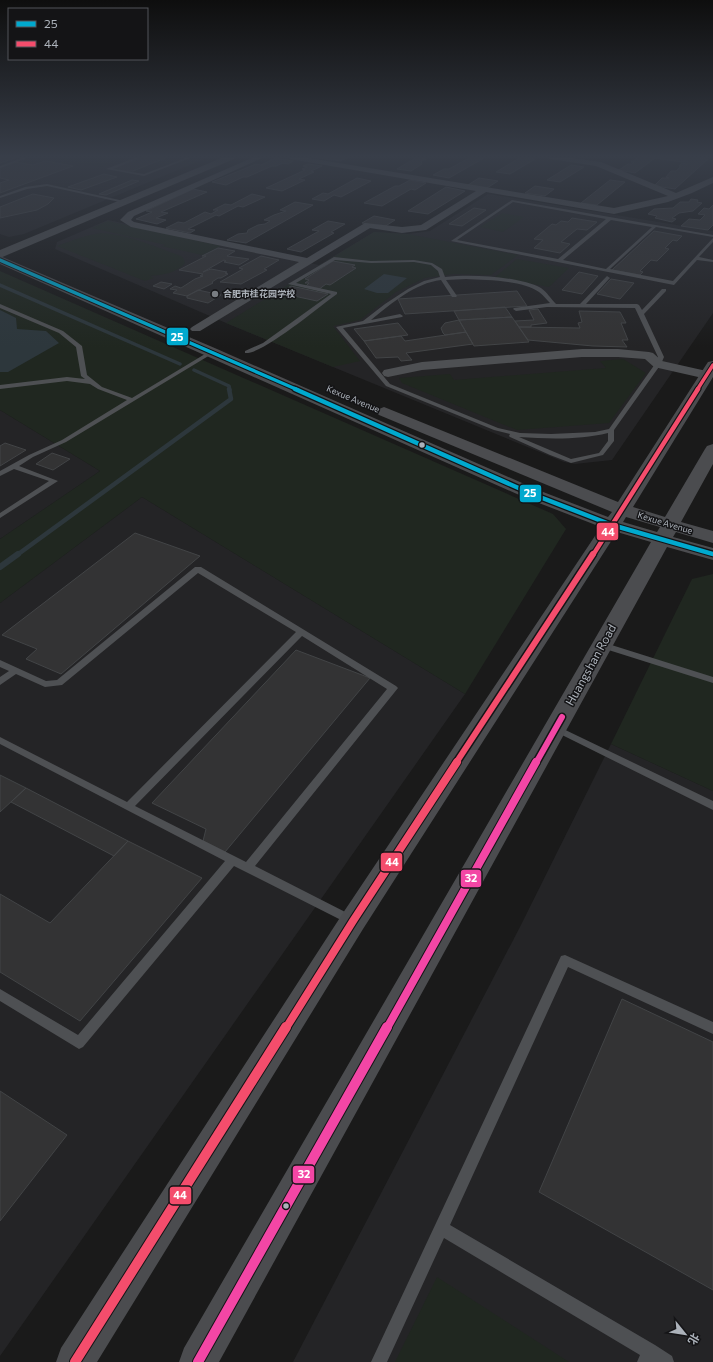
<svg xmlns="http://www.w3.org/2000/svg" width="713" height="1362" font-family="Commissioner,'Noto Sans SC',sans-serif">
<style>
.built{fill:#242426}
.green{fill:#202720}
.water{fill:#2d373c}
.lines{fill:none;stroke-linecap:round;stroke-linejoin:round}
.stream-far2{stroke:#2d373c;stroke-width:3.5}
.stream-far1{stroke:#2d373c;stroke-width:4.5}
.stream{stroke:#2d373c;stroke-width:6}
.building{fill:#333334;stroke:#424446}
.lane{fill:#4e5053;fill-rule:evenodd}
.street{fill:#4e5053;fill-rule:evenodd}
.secondary{fill:#4d4f51;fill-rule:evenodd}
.primary{fill:#4b4c4f;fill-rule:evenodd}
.bus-1-far1-casing{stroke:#141416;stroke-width:5.5}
.bus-1-casing{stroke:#141416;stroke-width:7}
.bus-2-far4-casing{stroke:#141416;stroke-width:5.5}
.bus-2-far3-casing{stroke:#141416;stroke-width:7}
.bus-2-far2-casing{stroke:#141416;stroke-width:9}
.bus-2-far1-casing{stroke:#141416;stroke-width:10}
.bus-2-casing{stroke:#141416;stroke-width:12}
.bus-3-far2-casing{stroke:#141416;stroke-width:9}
.bus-3-far1-casing{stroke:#141416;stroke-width:10}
.bus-3-casing{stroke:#141416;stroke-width:12}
.bus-1-far1{stroke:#00a9ce;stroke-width:3.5}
.bus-1{stroke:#00a9ce;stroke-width:4.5}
.bus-2-far4{stroke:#f44d6c;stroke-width:3.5}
.bus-2-far3{stroke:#f44d6c;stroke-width:4.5}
.bus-2-far2{stroke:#f44d6c;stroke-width:6}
.bus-2-far1{stroke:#f44d6c;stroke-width:8}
.bus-2{stroke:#f44d6c;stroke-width:10}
.bus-3-far2{stroke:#f346a5;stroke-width:6}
.bus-3-far1{stroke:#f346a5;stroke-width:8}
.bus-3{stroke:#f346a5;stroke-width:10}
.poi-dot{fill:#797d82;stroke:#141416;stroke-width:1.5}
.bus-dot{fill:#acb2ba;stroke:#141416;stroke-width:1.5}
.labels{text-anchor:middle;stroke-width:3;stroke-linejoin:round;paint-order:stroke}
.far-poi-label{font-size:9px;font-weight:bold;fill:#acb2ba;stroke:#141416;text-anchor:start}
.far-street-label{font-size:9px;fill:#acb2ba;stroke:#141416}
.near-street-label{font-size:12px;fill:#acb2ba;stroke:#141416}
.line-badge{stroke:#141416;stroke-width:1.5}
.badge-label{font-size:11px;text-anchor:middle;font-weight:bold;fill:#fff}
</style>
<rect width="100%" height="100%" fill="#1a1a1a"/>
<!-- built -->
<path class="built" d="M0,157H209L24,234L9,237L0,234Z
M488,194L713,231V313L612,460L575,464L564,462L226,323L55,249L57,242L108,220L319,265L374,232L408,234L430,231Z
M0,410L100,471L0,539Z
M142,497L465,694L0,1356V603Z
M611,744L713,791V1362H293L521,925Z"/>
<!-- green -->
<path class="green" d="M45,157H129L102,167Z
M502,213L524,217L503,232L480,227Z
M108,221L221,246L202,255L161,246L166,245L92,228Z
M374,232L408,234L518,255L491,275L453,274L425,278L396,292L360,320L333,326L360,361L333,367L226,323Z
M101,233C128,234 155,247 181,256L184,259L185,263C177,273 162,275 150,276L154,278L145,281L57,246C71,241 85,235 101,233Z
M517,259L569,268L549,287L495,277Z
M0,271L553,514L566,529L465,694L142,497L0,603V539L100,471L0,410Z
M623,359L646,373L609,423L517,430L402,383L399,378L450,374L454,380L606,368L600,361Z
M713,574V791L611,744L692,579Z
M437,1277L569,1362H395Z"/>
<!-- water -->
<path class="water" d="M384,274L407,278L388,293H377L364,289Z
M0,310L16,318L17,329L46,331L59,343L8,372H0Z"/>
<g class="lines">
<!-- stream-far2 -->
<path class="stream-far2" d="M0,285L180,364
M194,370L229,386L230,390"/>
<!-- stream-far1 -->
<path class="stream-far1" d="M17,555L231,399L229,389"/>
<!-- stream -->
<path class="stream" d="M0,567L18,554"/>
</g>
<!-- building -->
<path class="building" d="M0,157H18L0,163Z
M143,157H168L133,171H125L112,169Z
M312,157H349L340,161Z
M417,157L426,159L421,161L422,164L411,171L397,169Z
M471,157L484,158L449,178L433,175L444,169H449Z
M521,157L535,159L510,174L496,172Z
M638,157H689L683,162L655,158L635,173L619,170L628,164H632L634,162H631Z
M689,157L708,159L675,189L656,186L657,185H655L662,178H669L666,177L671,171H676L681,166H679L682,163L687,164L688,162H683Z
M275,158L293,161L288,164L283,163L276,166H272L247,177H243L226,185L212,182L256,164L261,165Z
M46,161L73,166L0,193V183L9,180L0,178V168L15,162L33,165Z
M308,164L322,166L311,171L314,172L299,179L305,180L282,191L266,188L305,170L302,169L307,167L303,166Z
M571,165L584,167L560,182L547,180Z
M104,174L117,177L81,190L68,187Z
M357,178L371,181L341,197L334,195L324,201L312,199L323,193L328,194Z
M479,178L498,181L487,188L468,185Z
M132,180L139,181L106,195L99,194Z
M410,180L426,183L415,190L411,189L382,206L364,203L395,186H399Z
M610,180L625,182L597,205L581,203Z
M535,186L554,189L545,196L525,193Z
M446,187L465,191L428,214L408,211Z
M193,189L207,192L161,212L168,213L156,218L166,220L157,224L136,219L152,212L146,211Z
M33,194L54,198L48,204L37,210L0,218V207Z
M252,194L265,197L243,207L238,206L219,216L216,215L188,229L195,230L190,233L166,228L178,222L184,223L205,212L211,214L218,210H213L225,204L231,205Z
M691,199L698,200L697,202L702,203L693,211L679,213L672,218L676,219L672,222L655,218L657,216L648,214L654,209L673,208L680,202H689Z
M295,202L313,205L246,243L227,240L238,234L247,233L248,230L258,225L265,224L270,221L264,220L274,215L286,211L280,210Z
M713,205V225L708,230L681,226L689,219L700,220L705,215L698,214L704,208L709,209Z
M474,208L486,210L462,226L449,224Z
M374,216L395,220L384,227L362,223Z
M572,218L597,222L587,230L577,229L561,242L570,244L560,253L534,248L543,240L534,239L552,224L556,225L561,221L568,222Z
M328,221L345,224L331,232L334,233L301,252L287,249L319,231L312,230Z
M654,231L682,236L677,241L673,240L665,248L669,249L657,261L651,260L640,271L643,272L640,275L612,270Z
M218,248L235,251L227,256L249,259L239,265L224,262L226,261L224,260L203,272L211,269L227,272L225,273L228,274L221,278H218L212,282L213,283L187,296L173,293L177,290L170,289L175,286L181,288L195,279L203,276H200L203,274L179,270L206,256H202Z
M261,256L279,260L264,269L267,270L241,284L220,282L243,269L239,268Z
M333,261L355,265L352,267L356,268L330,285L326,284L318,290L306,286L309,283H305L309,280L305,279Z
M579,272L598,276L582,294L562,290Z
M611,279L634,283L620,299L597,294Z
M161,282L172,284L164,289L153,286Z
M291,286L328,294L317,301L280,293Z
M198,290L221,295L208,303L187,298V296Z
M517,291L527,306L405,314L398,299Z
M505,307L512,317L459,320L454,311Z
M538,309L547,323L531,325V327H519L515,321L534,320L529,310Z
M579,311L620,312L626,323H621L628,340H622L627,347L593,346L528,340L519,327L580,328L578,323L582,322Z
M512,317L529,342L474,346L459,320Z
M459,320L466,332L445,335L443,333L441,328L445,323Z
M398,323L408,335L364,341L354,329Z
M466,332L473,344L406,353L412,360L401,361L398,357L376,358L364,341L401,336L405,341Z
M5,443L26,450L0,466V446Z
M52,453L70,459L53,470L36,464Z
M135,533L200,556L61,674L26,659L37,649L2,635Z
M296,650L370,678L225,852L203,841L206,829L152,803Z
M0,775L26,788L0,812Z
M26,788L128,841L114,856L11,802Z
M128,841L202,878L80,1021L0,972V894L50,923Z
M622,999L713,1042V1290L539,1192Z
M0,1091L67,1135L0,1221Z"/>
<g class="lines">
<!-- lane -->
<path class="lane" d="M25,157H30L0,168V166Z
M137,157H141L113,169L144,174L188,157H193L144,176L106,169Z
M47,184L124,201L126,202L124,203L47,186L27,189L0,198V196L25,187Z
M512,200L713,235V237L656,227L610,269L673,281L713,238V242L699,257L713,260V262L697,260L674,285L451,241ZM513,202L606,219L558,259L457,240ZM611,220L652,227L606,269L563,260Z
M334,257L371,261L414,260L432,263L442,269L445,277C470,274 518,276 541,288C547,292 551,299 556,304H580L607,276L610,278L609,279L586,304H637L639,305L642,310L662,289H666V291L644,314L664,357L661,364L614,430V441L603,455L571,463L550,455L510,437L509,436L510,434L494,430L386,386L336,327L363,321L385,304L408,289L424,281L440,277L438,271L431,265L414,262L371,263L335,260L296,283L337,292V294C320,306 262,355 245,353V351L263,343L331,294L288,284ZM466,279C486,280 523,280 539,292C543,295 547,300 550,303L514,308L513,309L516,311L547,307L635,308L658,357L655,364L609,429L595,432L551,434L520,433L498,428L390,384L343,328L402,317L403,316L400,314L371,320C392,303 415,283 441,280L452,297H456L457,296L446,280ZM608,433V441L599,453L571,459L519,437C548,439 580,440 608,433Z
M0,304L63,331L82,346L87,375L102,387L132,398L210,351L215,352L66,442L33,457L19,466L58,481L0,518V513L49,481L14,469L0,476V471L29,455L62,440L127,400L98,389L90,384L67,381L0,389V385L67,377L85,379L81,376L76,347L59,333L0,308Z
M195,567H201L396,686L398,688L255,866L355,917L357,920L355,923L351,925L347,923L234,866L83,1047L79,1049L0,1001V989L78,1035L225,861L0,744V737L127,802L296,632L198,573L62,685L45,687L16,674L0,685V677L9,671L0,667V660L46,681L57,680ZM302,636L387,689L246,862L135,806Z
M602,642L713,677V683L599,647L598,645Z
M555,725L713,801V810L552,730L550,728L552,726Z
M565,955L713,1022V1034L568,967L450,1225L655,1345L672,1356L674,1362H637L640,1355L444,1238L387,1362H371L561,956Z"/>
<!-- street -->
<path class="street" d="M254,157H264L134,216L131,220L134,222L307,258L365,223L402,227L421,225L476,191L290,159L286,157H302L614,208L668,196L596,166L550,159L546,157H564L601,162L676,193L713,177V183L692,193L668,202L614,214L486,192L426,230L402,233L370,228L200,331H192L190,329L192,327L299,262L131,227L120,220L128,212Z
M582,349H618L649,352L653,353L662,361L711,372L713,375L711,378L707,379L654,367L645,359L618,357H582L422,370L388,377L384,376L382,373L384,370L422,362Z"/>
<!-- secondary -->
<path class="secondary" d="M224,157H236L234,159L0,258V250Z"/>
<!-- primary -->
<path class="primary" d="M0,256L217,349L538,490L608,517L612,512L379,415L376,412L379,409L384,407L389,409L618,502L706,365L708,362L713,361V377L633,507L665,517L705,449L707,446L713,444V464L681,522L713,531V543L676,532L673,537L713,548V560L667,547L219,1362H179L184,1348L651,542L617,532L363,929L97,1362H56L61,1348L343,913L601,527L526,498L0,264ZM626,517L660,527L657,532L623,522Z"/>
<defs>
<path id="bus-1-far1" d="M0,260L298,390"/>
<path id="bus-1" d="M295,389L532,494L612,525L713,554"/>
<path id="bus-2-far4" d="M697,390L713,365"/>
<path id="bus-2-far3" d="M593,555L698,389"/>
<path id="bus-2-far2" d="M456,763L593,554"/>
<path id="bus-2-far1" d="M286,1028L353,921L457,762"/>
<path id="bus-2" d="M75,1362L286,1027"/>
<path id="bus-3-far2" d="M536,763L562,717"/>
<path id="bus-3-far1" d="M387,1028L536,762"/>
<path id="bus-3" d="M198,1362L387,1027"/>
</defs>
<!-- bus-1-far1 casing -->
<use href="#bus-1-far1" class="bus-1-far1-casing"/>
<!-- bus-1 casing -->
<use href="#bus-1" class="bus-1-casing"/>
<!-- bus-2-far4 casing -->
<use href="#bus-2-far4" class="bus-2-far4-casing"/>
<!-- bus-2-far3 casing -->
<use href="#bus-2-far3" class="bus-2-far3-casing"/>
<!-- bus-2-far2 casing -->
<use href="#bus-2-far2" class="bus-2-far2-casing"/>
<!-- bus-2-far1 casing -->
<use href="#bus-2-far1" class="bus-2-far1-casing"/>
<!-- bus-2 casing -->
<use href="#bus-2" class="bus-2-casing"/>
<!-- bus-3-far2 casing -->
<use href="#bus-3-far2" class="bus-3-far2-casing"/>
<!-- bus-3-far1 casing -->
<use href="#bus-3-far1" class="bus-3-far1-casing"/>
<!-- bus-3 casing -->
<use href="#bus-3" class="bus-3-casing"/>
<!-- bus-1-far1 -->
<use href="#bus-1-far1" class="bus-1-far1"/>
<!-- bus-1 -->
<use href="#bus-1" class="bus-1"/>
<!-- bus-2-far4 -->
<use href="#bus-2-far4" class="bus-2-far4"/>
<!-- bus-2-far3 -->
<use href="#bus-2-far3" class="bus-2-far3"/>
<!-- bus-2-far2 -->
<use href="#bus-2-far2" class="bus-2-far2"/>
<!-- bus-2-far1 -->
<use href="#bus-2-far1" class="bus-2-far1"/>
<!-- bus-2 -->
<use href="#bus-2" class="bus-2"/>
<!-- bus-3-far2 -->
<use href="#bus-3-far2" class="bus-3-far2"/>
<!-- bus-3-far1 -->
<use href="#bus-3-far1" class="bus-3-far1"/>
<!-- bus-3 -->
<use href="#bus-3" class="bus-3"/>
</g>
<!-- sky -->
<linearGradient id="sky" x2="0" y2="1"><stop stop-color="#0e0e0e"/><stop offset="0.45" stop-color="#383e49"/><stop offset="1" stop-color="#383e49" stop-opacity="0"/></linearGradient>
<rect width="713" height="347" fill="url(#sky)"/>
<!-- markers -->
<circle class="poi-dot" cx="215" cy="294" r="4"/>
<g class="bus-dot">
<circle cx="422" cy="445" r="3.5"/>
<circle cx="286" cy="1206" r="3.5"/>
</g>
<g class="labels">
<!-- far-poi labels -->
<g class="far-poi-label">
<text x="223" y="297">合肥市桂花园学校</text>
</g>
<!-- far-street labels -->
<g class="far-street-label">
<text transform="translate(353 399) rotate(23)" y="3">Kexue Avenue</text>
<text transform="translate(665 523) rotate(17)" y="3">Kexue Avenue</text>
</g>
<!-- near-street labels -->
<g class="near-street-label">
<text transform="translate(591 665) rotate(-61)" y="4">Huangshan Road</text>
</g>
</g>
<g class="line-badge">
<rect x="166" y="327" width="23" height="19" rx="4" fill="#00a9ce"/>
<rect x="519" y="484" width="23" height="19" rx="4" fill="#00a9ce"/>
<rect x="596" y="522" width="23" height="19" rx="4" fill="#f44d6c"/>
<rect x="380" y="852" width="23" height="20" rx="4" fill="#f44d6c"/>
<rect x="460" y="869" width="22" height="19" rx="4" fill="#f346a5"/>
<rect x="292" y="1165" width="23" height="19" rx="4" fill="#f346a5"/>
<rect x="169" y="1186" width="23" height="19" rx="4" fill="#f44d6c"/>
</g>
<g class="badge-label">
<text x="177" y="341">25</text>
<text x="530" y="497">25</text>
<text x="608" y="536">44</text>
<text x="392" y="866">44</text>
<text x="471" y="882">32</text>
<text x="304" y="1178">32</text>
<text x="180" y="1199">44</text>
</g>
<!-- legend -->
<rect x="8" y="8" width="140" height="52" fill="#141416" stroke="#515358"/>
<rect x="16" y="21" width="20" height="6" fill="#00a9ce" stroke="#515358"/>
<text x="44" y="28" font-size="12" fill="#acb2ba">25</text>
<rect x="16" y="41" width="20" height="6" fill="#f44d6c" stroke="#515358"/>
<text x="44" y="48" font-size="12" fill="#acb2ba">44</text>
<!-- north arrow -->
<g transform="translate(685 1334) rotate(120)" stroke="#141416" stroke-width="3" paint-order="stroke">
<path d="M0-3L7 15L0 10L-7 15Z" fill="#acb2ba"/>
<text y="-6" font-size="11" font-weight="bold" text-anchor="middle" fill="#acb2ba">北</text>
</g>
</svg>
